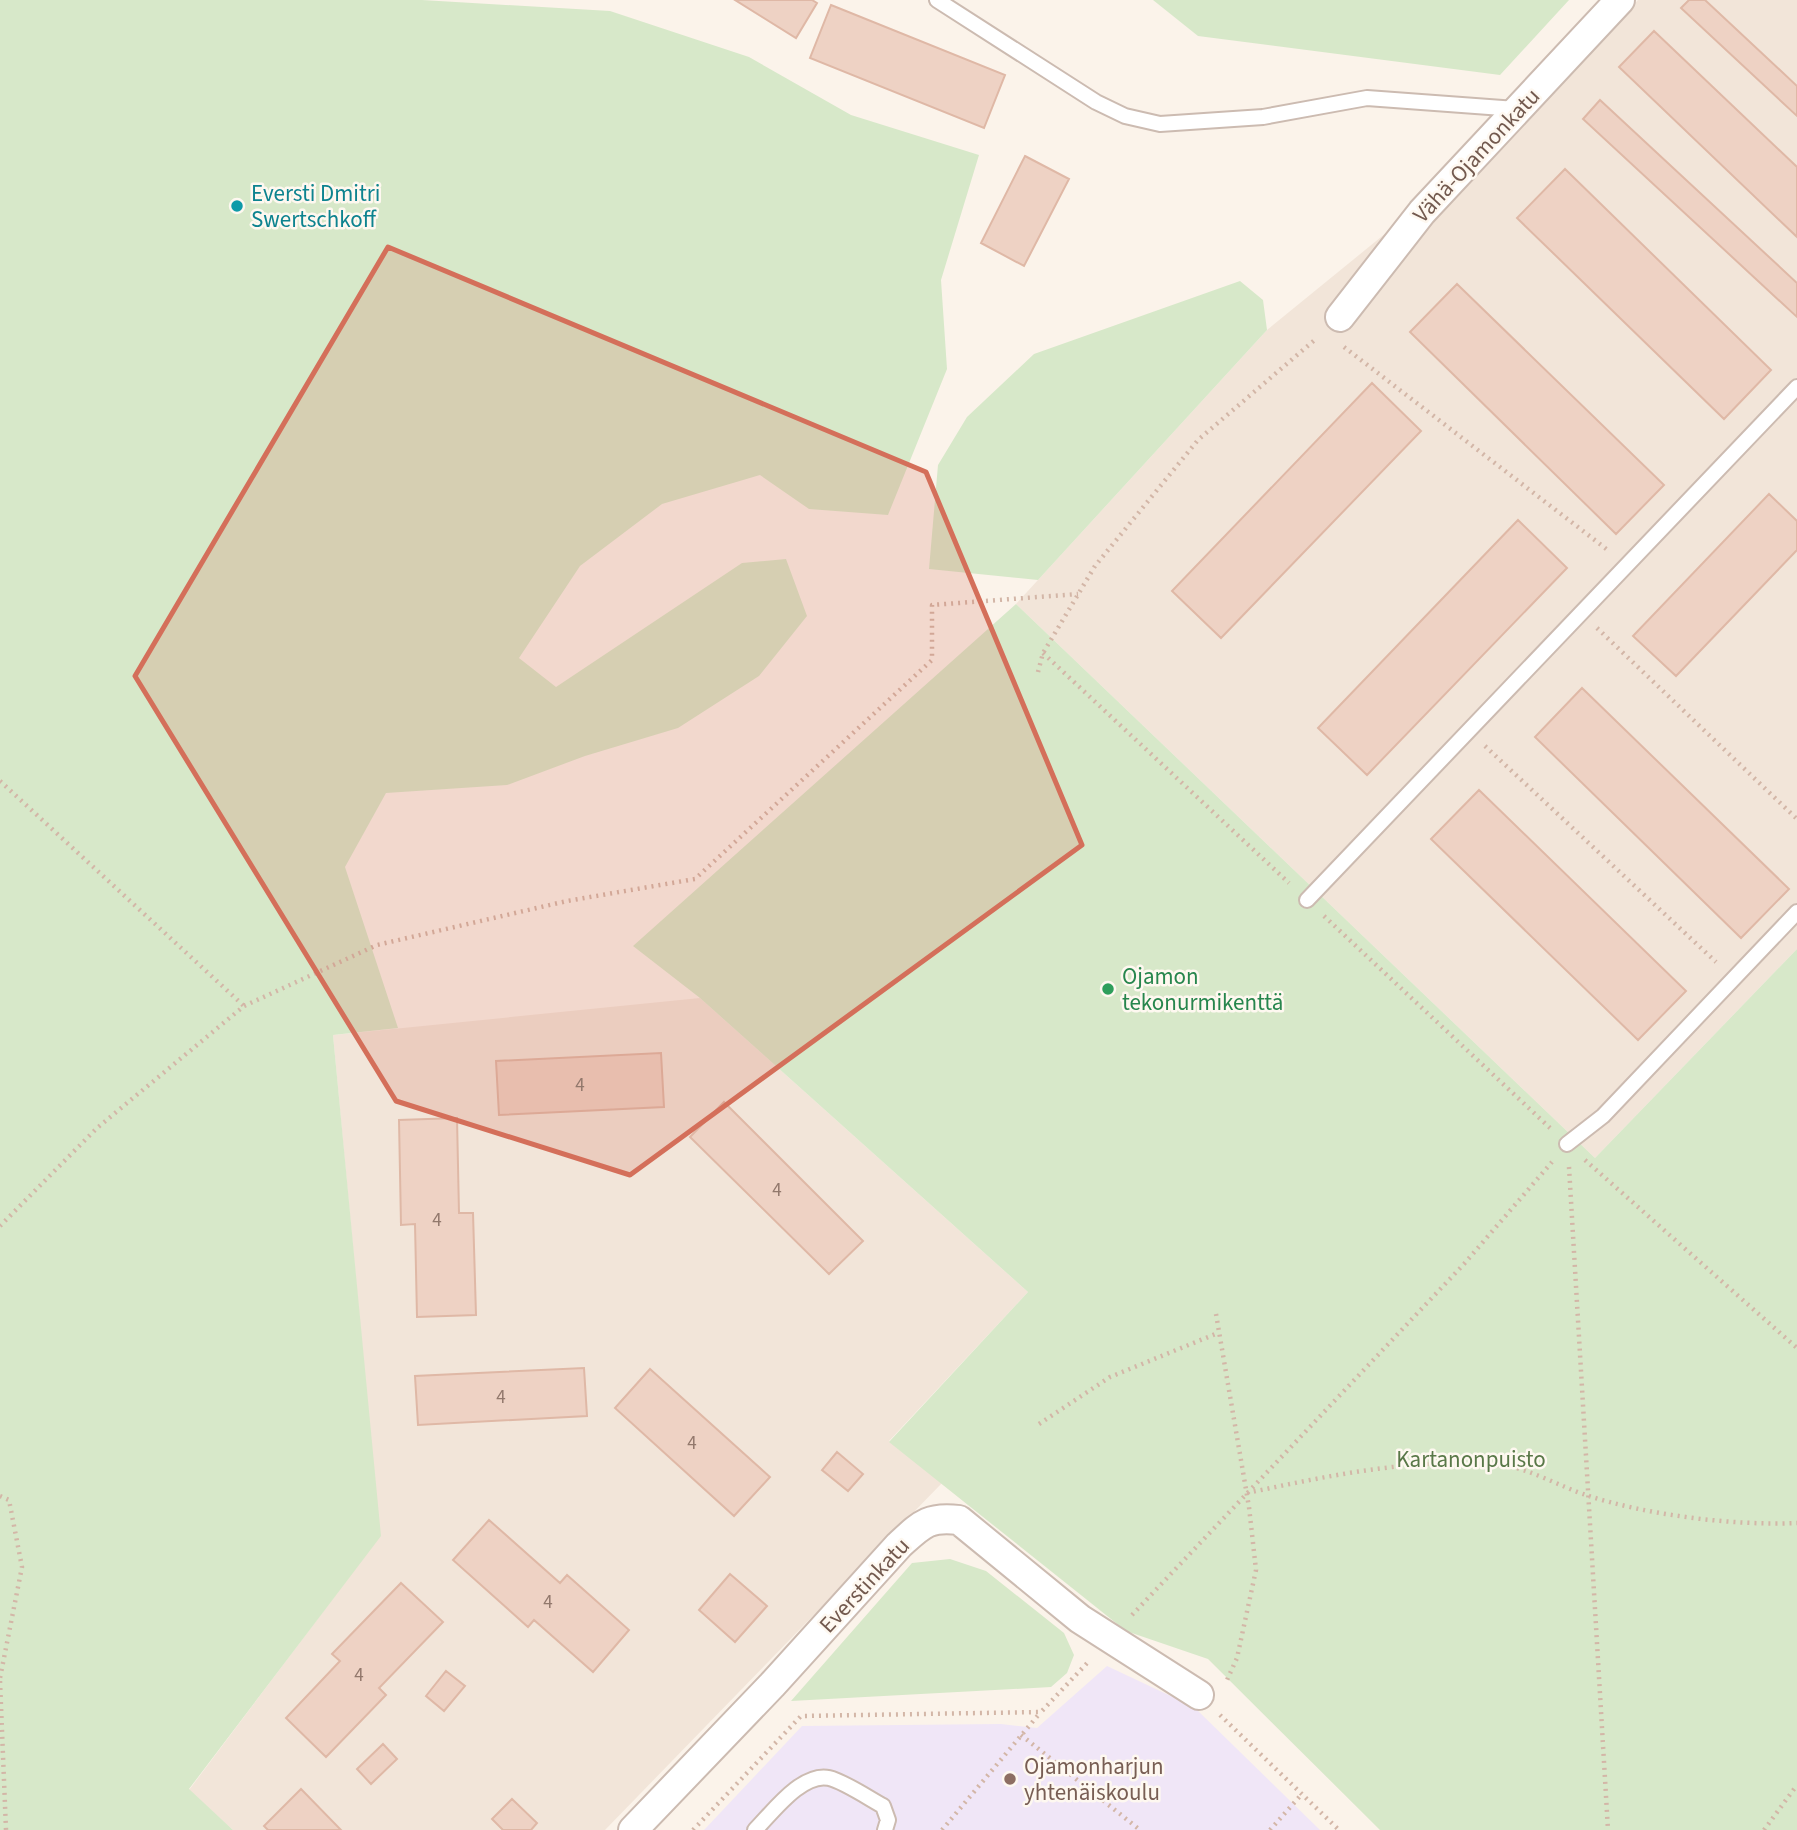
<svg xmlns="http://www.w3.org/2000/svg" width="1797" height="1830" font-family="'Source Sans 3',sans-serif">
<style>
.residential{fill:#f2e5d9}
.education{fill:#f0e6f7}
.green{fill:#d7e8c9}
.building{fill:#eed2c4;stroke:#dfb8a6;stroke-width:2}
.lines{fill:none;stroke-linecap:round;stroke-linejoin:round}
.lane-casing{stroke:#ccbbb1;stroke-width:18}
.street-casing{stroke:#ccbbb1;stroke-width:32}
.path{stroke:#d3b6a7;stroke-width:4.5;stroke-dasharray:2 5;stroke-linecap:butt}
.lane{stroke:#fff;stroke-width:14}
.street{stroke:#fff;stroke-width:28}
.marked{fill:#d46f5a;fill-opacity:0.2;stroke:#d46f5a;stroke-width:5;stroke-linejoin:round}
.culture-dot{fill:#0f9aa8;stroke:#fef8f0;stroke-width:2.5}
.leisure-dot{fill:#2e9e5b;stroke:#fef8f0;stroke-width:2.5}
.education-dot{fill:#8d6e63;stroke:#fef8f0;stroke-width:2.5}
.labels{text-anchor:middle;stroke-width:5;stroke-linejoin:round;paint-order:stroke}
.number-label{font-size:19px;fill:#92786c}
.street-label{font-size:23px;fill:#735a4f;stroke:#fef8f0}
.culture-label{font-size:23px;fill:#0d838f;stroke:#fef8f0;text-anchor:start}
.leisure-label{font-size:23px;fill:#27864d;stroke:#fef8f0;text-anchor:start}
.park-label{font-size:23px;fill:#597848;stroke:#fef8f0}
.education-label{font-size:23px;fill:#785e54;stroke:#fef8f0;text-anchor:start}
</style>
<rect width="100%" height="100%" fill="#fbf3ea"/>
<!-- residential -->
<path class="residential" d="M1638,0H1797V949L1595,1158L1016,604L1267,330L1538,109Z
M700,998L1028,1292L889,1441L942,1483L605,1830H233L189,1790L380,1536L333,1035Z"/>
<!-- education -->
<path class="education" d="M1107,1666L1194,1707L1320,1830H704L802,1726L1001,1724L1037,1728Z"/>
<!-- green -->
<path class="green" d="M0,0H422L610,11L749,57L851,115L979,155L941,280L947,369L888,515L809,509L760,475L662,504L580,566L519,658L556,687L742,563L786,559L807,616L759,676L678,728L585,756L507,785L386,793L345,867L398,1028L333,1035L381,1536L189,1789L233,1830H0Z
M1153,0H1569L1500,75L1198,36Z
M1240,281L1263,300L1267,330L1038,580L929,569L938,465L967,417L1034,354Z
M1016,604L1595,1158L1797,949V1830H1380L1208,1659L1126,1631L889,1442L1028,1292L700,998L633,946Z
M950,1559L986,1571L1064,1633L1074,1655L1067,1673L1051,1687L791,1701L912,1563Z"/>
<!-- building -->
<path class="building" d="M735,0H812L817,3L796,38Z
M1689,0H1705L1797,86V116L1681,8Z
M831,5L1005,75L984,128L810,58Z
M1654,31L1797,167V237L1619,67Z
M1600,100L1797,283V317L1583,119Z
M1025,156L1069,179L1024,266L981,243Z
M1565,169L1771,370L1724,419L1517,218Z
M1457,284L1664,485L1616,534L1410,332Z
M1372,383L1421,431L1221,638L1172,591Z
M1769,494L1797,521V550L1676,676L1633,636Z
M1518,520L1567,568L1367,775L1318,728Z
M1582,688L1789,889L1741,938L1535,737Z
M1479,790L1686,991L1638,1040L1431,839Z
M661,1053L664,1107L499,1115L496,1061Z
M724,1102L863,1241L829,1274L690,1137Z
M457,1118L459,1213H473L476,1315L417,1317L415,1224L401,1225L399,1120Z
M584,1368L587,1416L418,1425L415,1376Z
M650,1369L770,1477L734,1516L615,1408Z
M837,1452L863,1474L848,1491L822,1470Z
M489,1520L560,1583L567,1575L629,1630L593,1672L534,1620L528,1627L453,1560Z
M730,1574L767,1606L735,1642L699,1610Z
M401,1583L443,1622L379,1688L386,1695L326,1757L286,1718L340,1661L332,1654Z
M446,1671L465,1686L444,1711L426,1696Z
M383,1744L397,1759L371,1784L357,1769Z
M301,1789L341,1830H268L264,1826Z
M512,1799L537,1823L531,1830H503L492,1819Z"/>
<g class="lines">
<defs>
<path id="lane" d="M937,0L1096,102L1125,116L1160,124L1263,117L1367,98L1516,109
M1307,900L1797,387
M1567,1144L1603,1116L1797,912
M755,1830C772,1813 802,1772 829,1778C843,1781 870,1799 883,1806L888,1820L885,1830"/>
<path id="street" d="M1340,317L1422,212L1620,0
M633,1830L772,1685L899,1545C921,1525 928,1516 959,1520L1080,1619L1199,1695"/>
</defs>
<!-- lane casing -->
<use href="#lane" class="lane-casing"/>
<!-- street casing -->
<use href="#street" class="street-casing"/>
<!-- path -->
<path class="path" d="M1344,347L1609,551
M1597,628L1797,819
M1043,653L1289,883
M1038,672L1043,653L1095,566L1198,440L1317,338
M1485,746L1716,962
M0,781L244,1006
M1324,916L1550,1128
M1585,1160L1797,1348
M1569,1167L1608,1830
M0,1226L97,1128L244,1006L377,945L567,901L695,879L932,660V605L1078,594
M1216,1314L1249,1507L1256,1570L1237,1658L1227,1680
M1039,1424L1110,1377L1218,1333
M1247,1493C1332,1475 1420,1456 1506,1466C1527,1468 1564,1488 1586,1495C1646,1515 1734,1526 1797,1523
M0,1496L9,1500L22,1567L0,1678
M1132,1615L1464,1264L1552,1162
M0,1681L6,1830
M1220,1715L1339,1830
M1021,1735L1140,1830
M693,1830L801,1716L1041,1712L1090,1660
M942,1830L1040,1713
M1270,1830L1302,1794
M1764,1830L1797,1785"/>
<!-- lane -->
<use href="#lane" class="lane"/>
<!-- street -->
<use href="#street" class="street"/>
</g>
<!-- marked area -->
<path class="marked" d="M388,247L926,472L1082,845L630,1175L396,1101L135,676Z"/>
<!-- markers -->
<circle class="culture-dot" cx="237" cy="206" r="7"/>
<circle class="leisure-dot" cx="1108" cy="989" r="7"/>
<circle class="education-dot" cx="1010" cy="1779" r="7"/>
<g class="labels">
<!-- number labels -->
<g class="number-label">
<text x="580" y="1091">4</text>
<text x="777" y="1196">4</text>
<text x="437" y="1226">4</text>
<text x="501" y="1403">4</text>
<text x="692" y="1449">4</text>
<text x="548" y="1608">4</text>
<text x="359" y="1681">4</text>
</g>
<!-- street labels -->
<g class="street-label">
<text transform="translate(1476 155) rotate(-47)" y="8">Vähä-Ojamonkatu</text>
<text transform="translate(864 1585) rotate(-47)" y="8">Everstinkatu</text>
</g>
<!-- culture labels -->
<g class="culture-label">
<text x="251" y="201">Eversti Dmitri<tspan x="251" dy="26">Swertschkoff</tspan></text>
</g>
<!-- leisure labels -->
<g class="leisure-label">
<text x="1122" y="984">Ojamon<tspan x="1122" dy="26">tekonurmikenttä</tspan></text>
</g>
<!-- park labels -->
<g class="park-label">
<text x="1471" y="1467">Kartanonpuisto</text>
</g>
<!-- education labels -->
<g class="education-label">
<text x="1024" y="1774">Ojamonharjun<tspan x="1024" dy="26">yhtenäiskoulu</tspan></text>
</g>
</g>
</svg>
